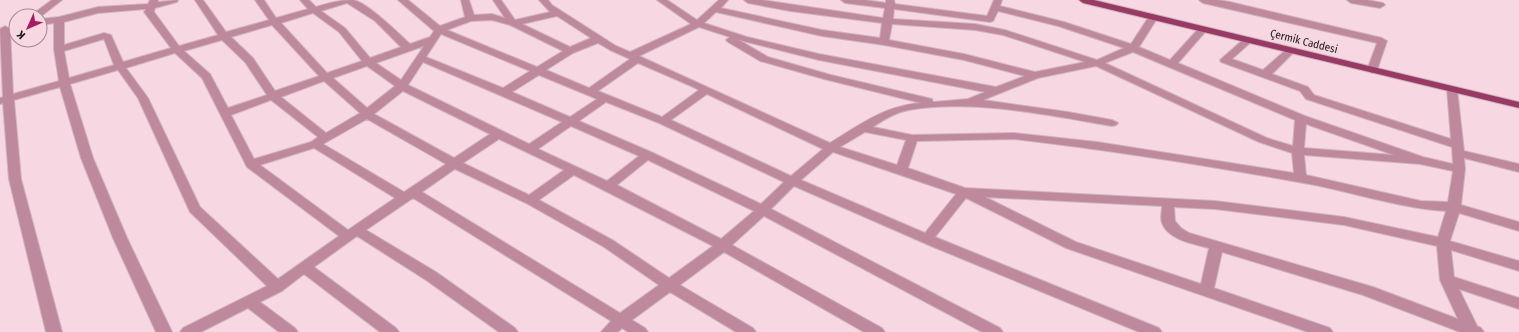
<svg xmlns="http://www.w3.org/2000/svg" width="1519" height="332" font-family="'Fira Sans Condensed',sans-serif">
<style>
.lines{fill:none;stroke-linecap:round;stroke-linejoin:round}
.minor-casing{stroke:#cfb4be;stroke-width:2}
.major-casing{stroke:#cfb4be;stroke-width:2}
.minor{fill:#bf899d;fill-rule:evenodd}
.major{fill:#983a64;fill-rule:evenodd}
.labels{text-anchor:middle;stroke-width:4;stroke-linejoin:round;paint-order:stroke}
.street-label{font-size:11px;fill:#201519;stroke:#f6d7e2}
</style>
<rect width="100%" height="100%" fill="#f6d7e2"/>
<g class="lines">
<defs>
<path id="minor" d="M52,0H62L40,17L30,16Z
M150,0H158V2L178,0L177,2L155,8L154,12L179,46L218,35L195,0H203L226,32L269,20L255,0H264L276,18L308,9L300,0H309L316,7C328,3 340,0 353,0C367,2 398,33 410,44L430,37L434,31L398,0H408L440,26L465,17L461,0H469L474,15L492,14L505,18L493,0H501L515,20L550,12L539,0H548L552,5L616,46L630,52L691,24L657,0H667L697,20L719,0H728L721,8L822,30L880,38L882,23L790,11L748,3L744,0H762L883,18L885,8L845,3L841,0H865L886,3V0H894L895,4L987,16L994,0H1002L1000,6L1064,22L1131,44L1150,15L1153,14L1158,17L1139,47L1170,60L1200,27H1206L1208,29L1206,31L1178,63L1305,116L1423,157L1453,164L1452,147L1306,99L1300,91L1221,62L1220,60L1245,38L1248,37L1253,40L1251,42L1232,59L1263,70L1288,48H1294L1296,50L1272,74L1308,87L1314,95L1451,139L1447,89L1448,87H1456L1457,89L1464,151L1519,164V172L1464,158L1465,169L1461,205L1519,222V231L1459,213L1450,241L1519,261V271L1451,250L1454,277L1519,298V309L1459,289L1477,326L1481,328L1484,332H1460L1363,295L1222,252L1214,288L1330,328L1333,332H1308L1066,248L966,198L935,237L1159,328L1162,332H1139L931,246L794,186L771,209L1000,328L1003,332H982L764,216L732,245L882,328L885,332H864L724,252L680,285L753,328L756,332H736L670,292L632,320L645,328L648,332H628L622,328L618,332H601L611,321L413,198L366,230L436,272L515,328L518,332H499L426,280L357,236L314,267L396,328L399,332H380L304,274L282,291L260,302L295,328L298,332H279L248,308L201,332H180L183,328L267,286L190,212L138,98L118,70L70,84L93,158L127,238L172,332H156L113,238L81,158L60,87L14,100L21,179L62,332H46L9,179L3,103L0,104V98L3,97L0,29L5,26L10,29L13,94L59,81L54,49V23L40,25V19L59,17L98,7L148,4ZM347,3L375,21L401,47L370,58L345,28L321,11ZM146,9L144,12L171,48L123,62L111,35L104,33L64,45V22L98,13ZM894,9L990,22L993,21L998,11L1058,26L1124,48L1097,60L1005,30L975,24L893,19ZM716,12L822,36L884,45L964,60L1025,76L996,87L819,54L747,37L704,23ZM313,13L339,32L362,61L327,73L281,23ZM557,16L591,38L570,47L522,24ZM492,20L510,25L563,51L537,67L447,30L471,21ZM892,24L975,30L1003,35L1085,62L1035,72L964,54L889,40ZM272,25L319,76L275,91L253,58L231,37ZM699,27L730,37L726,40L728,42L760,61L824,79L921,103C886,105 859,125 830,143L639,56ZM441,34L530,71L503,88L426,57ZM104,39L114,65L69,78L64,51ZM222,40L245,62L267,95L228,108L210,74L184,51ZM739,40L819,60L985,92L968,99L933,102L932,99L831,75L768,57ZM598,43L610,50L630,59L589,88L546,70L573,53ZM424,46L401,80L376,63ZM1133,52L1295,120L1293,146L1267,138L1105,63ZM175,53L202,78L247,167L339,236L278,279L200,207L148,98L126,68ZM423,62L562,122L529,144L408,85ZM638,63L691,86L699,90L662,117L598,91ZM367,66L395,86L367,108L333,78ZM1096,66L1259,142L1292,153L1294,173L1097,142L1014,133L912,135L873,127C883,120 896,112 909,110C972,99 1048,115 1112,126L1116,125L1118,123L1112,120L1068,112L983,100L1038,78ZM539,75L597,99L570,117L512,92ZM324,81L360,113L326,133L281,97ZM403,91L490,134L454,158L374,114ZM707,94L823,149L791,176L671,120ZM271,100L318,137L311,142L254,159L231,115ZM606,102L659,123L784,182L761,204L651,152L579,121ZM367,119L446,164L404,192L323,144ZM1306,124L1394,155L1304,148ZM571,126L639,156L607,181L538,149ZM865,132L906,140L897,165L840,147ZM499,139L564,170L529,195L463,163ZM1014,139C1109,150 1204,165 1298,182C1348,190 1396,208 1446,211L1438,237L1344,217L1215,201L965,188L908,168L917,141ZM314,148L395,198L348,230L260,165ZM833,152L956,194L925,233L801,180ZM1304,155L1420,164L1453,171L1448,202L1421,201L1306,175ZM648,160L754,211L721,239L617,185ZM455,169L526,203L604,247L659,285L620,313L422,192ZM574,175L713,246L669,278L614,241L539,200ZM985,197L1162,206C1162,211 1160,218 1162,223C1168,240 1194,244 1209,248L1201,284L1076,242ZM1174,207L1215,209L1344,225L1437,246L1440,280L1458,319L1373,287L1189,233L1181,228L1175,221Z
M1199,0H1218L1230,2L1382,38L1387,41L1377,70L1372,73L1367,70L1377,43L1203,3Z
M1347,0H1367L1383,3L1385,5L1380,8L1351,3Z"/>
<path id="major" d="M1079,0H1094L1519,102V108L1083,3Z"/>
</defs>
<!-- minor casing -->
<use href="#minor" class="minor-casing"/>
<!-- major casing -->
<use href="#major" class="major-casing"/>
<!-- minor -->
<use href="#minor" class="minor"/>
<!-- major -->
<use href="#major" class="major"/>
</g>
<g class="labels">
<!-- street labels -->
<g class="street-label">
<text transform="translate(1304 41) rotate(14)" y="4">Çermik Caddesi</text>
</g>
</g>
<!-- north arrow -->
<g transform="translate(28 28) rotate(225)"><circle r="19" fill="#f6d7e2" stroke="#a08992"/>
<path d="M0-3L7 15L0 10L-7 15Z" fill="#a61d64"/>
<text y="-6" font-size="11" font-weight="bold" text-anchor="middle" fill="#201519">K</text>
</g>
</svg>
